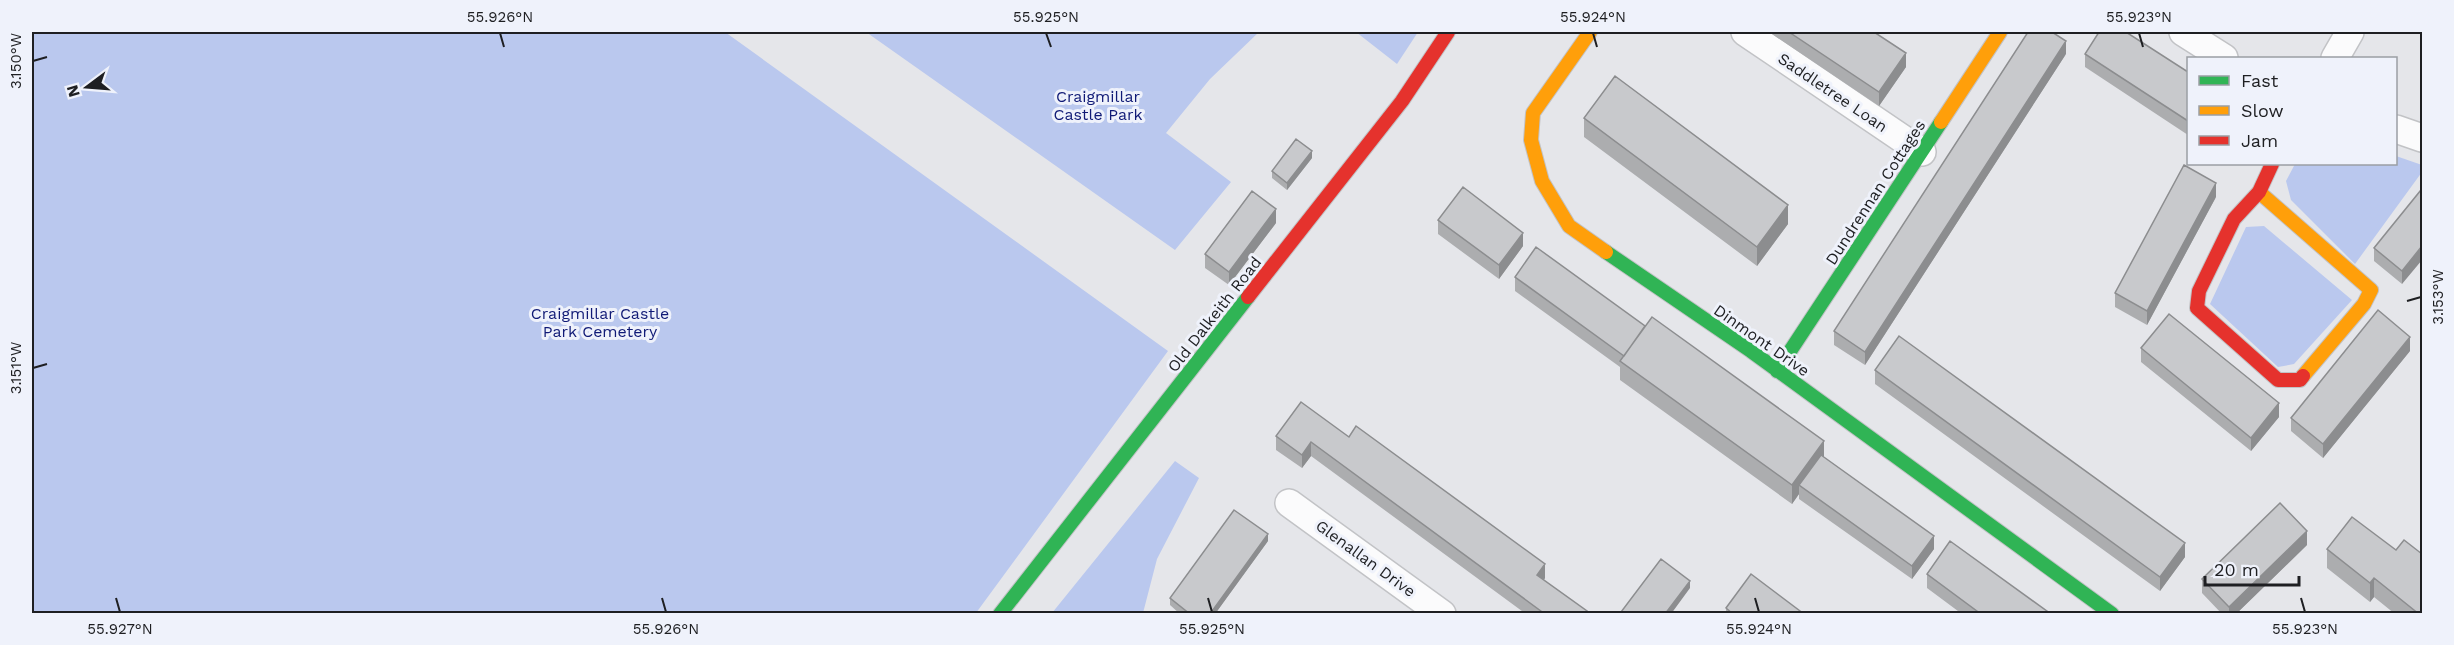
<svg xmlns="http://www.w3.org/2000/svg" width="2454" height="645" font-family="'Work Sans',sans-serif">
<style>
.green{fill:#bac8ee}
.lines{fill:none;stroke-linecap:round;stroke-linejoin:round}
.street-casing{stroke:#c2c3c6;stroke-width:30}
.fast-casing{stroke:#c2c3c6;stroke-width:16}
.slow-casing{stroke:#c2c3c6;stroke-width:16}
.jam-casing{stroke:#c2c3c6;stroke-width:16}
.street{stroke:#fbfbfc;stroke-width:27}
.fast{stroke:#30b455;stroke-width:14}
.slow{stroke:#ff9f0a;stroke-width:14}
.jam{stroke:#e5322d;stroke-width:14}
.wall{fill:#acadaf}
.shaded-wall{fill:#8c8d8f}
.building{fill:#c8c9cc;stroke:#8c8d8f;stroke-width:1.5}
.ticks{fill:none;stroke:#1e1f22;stroke-width:2}
.labels{text-anchor:middle;stroke-width:6;stroke-linejoin:round;paint-order:stroke}
.street-label{font-size:16px;fill:#1e1f22;stroke:#eff2fb}
.park-label{font-size:16px;fill:#101a76;stroke:#eff2fb}
.neatline{fill:none;stroke:#1e1f22;stroke-width:2}
.ticks-label{font-size:15px;text-anchor:middle;fill:#1e1f22}
</style>
<rect width="100%" height="100%" fill="#e5e6ea"/>
<!-- green -->
<path class="green" d="M32,32H725L1168,351L976,613H32Z
M866,32H1259L1210,79L1166,133L1231,182L1175,250Z
M1356,32H1418L1397,64Z
M2396,156L2422,165V172L2355,264L2291,200L2286,181L2295,164H2396Z
M2264,226L2352,300L2294,364L2278,367L2210,304L2246,227Z
M1175,461L1199,478L1157,559L1143,613H1052Z"/>
<g class="lines">
<defs>
<path id="street" d="M1745,32L1922,152
M2183,32L2224,58
M2335,58L2350,32
M2396,129L2422,138
M1289,503L1442,614"/>
<path id="fast" d="M1606,252L1751,351L2112,614
M1777,371L1941,122
M1000,614L1248,297"/>
<path id="slow" d="M1590,32L1533,113L1531,140L1542,181L1569,226L1606,252
M1941,122L2000,32
M2259,192L2371,290L2364,304L2303,376"/>
<path id="jam" d="M2272,164L2259,192L2234,219L2199,291L2197,308L2278,380H2300L2303,376
M1248,297L1402,101L1448,32"/>
</defs>
<!-- street casing -->
<use href="#street" class="street-casing"/>
<!-- fast casing -->
<use href="#fast" class="fast-casing"/>
<!-- slow casing -->
<use href="#slow" class="slow-casing"/>
<!-- jam casing -->
<use href="#jam" class="jam-casing"/>
<!-- street -->
<use href="#street" class="street"/>
<!-- fast -->
<use href="#fast" class="fast"/>
<!-- slow -->
<use href="#slow" class="slow"/>
<!-- jam -->
<use href="#jam" class="jam"/>
</g>
<!-- wall -->
<path class="wall" d="M1769,32H1874L1906,67L1879,106Z
M2066,54L1865,365L1834,345V331Z
M2085,54L2188,72V135L2085,67Z
M1584,118L1788,224L1757,266L1584,137Z
M1312,158L1287,190L1272,178V171Z
M2422,192L2402,284L2374,261V248Z
M2216,197L2147,325L2115,307V293Z
M1438,220L1523,246L1499,279L1438,234Z
M1276,223L1229,285L1205,268V254Z
M1515,277L1824,457L1934,549L1912,579L1799,499V494L1792,504L1620,380V367L1515,291Z
M2141,348L2279,417L2251,451L2141,362Z
M2410,351L2323,458L2291,431V418Z
M1875,370L2185,557L2160,591L1875,384Z
M1276,436L1349,437L1545,578L1544,580L1587,614H1526L1311,456L1302,468L1276,450Z
M1268,541L1215,614H1180L1170,605V598Z
M2307,545L2236,614H2222L2202,593V579Z
M2327,549L2396,550L2422,614H2395L2374,597L2370,602L2327,568Z
M1927,574L2051,614H1962L1927,588Z
M1726,608L1804,614H1726Z"/>
<!-- shaded-wall -->
<path class="shaded-wall" d="M2066,41V54L1865,365V352Z
M1906,53V67L1879,106V92Z
M1312,151V158L1287,190V183Z
M2216,183V197L2147,325V311Z
M1788,205V224L1757,266V247Z
M1276,209V223L1229,285V272Z
M1523,233V246L1499,279V265Z
M2422,246V260L2402,284V271Z
M2410,337V351L2323,458V444Z
M2279,403V417L2251,451V438Z
M1824,441V460L1799,485V494L1792,504V485Z
M1311,442V456L1302,468V455Z
M2307,531V545L2236,614H2229V607Z
M1268,534V541L1215,614H1210Z
M1934,536V549L1912,579V566Z
M2185,543V557L2160,591V577Z
M1545,564V578L1537,589V575Z
M2374,578V597L2370,602V583Z
M1690,581V588L1671,614H1665Z"/>
<!-- building -->
<path class="building" d="M1789,32H1874L1906,53L1879,92Z
M2028,32H2052L2066,41L1865,352L1834,331Z
M2099,32H2126L2188,72V121L2085,54Z
M1615,76L1788,205L1757,247L1584,118Z
M1296,139L1312,151L1287,183L1272,171Z
M2184,165L2216,183L2147,311L2115,293Z
M1463,187L1523,233L1499,265L1438,220Z
M2421,190L2422,192V246L2402,271L2374,248Z
M1252,191L1276,209L1229,272L1205,254Z
M1536,247L1645,326L1624,356L1515,277Z
M2378,310L2410,337L2323,444L2291,418Z
M2169,314L2279,403L2251,438L2141,348Z
M1652,317L1824,441L1792,485L1620,361Z
M1899,336L2185,543L2160,577L1875,370Z
M1301,402L1349,437L1356,426L1545,564L1537,575L1587,611L1585,614H1545L1311,442L1302,455L1276,436Z
M1821,455L1934,536L1912,566L1799,485Z
M2280,503L2307,531L2229,607L2202,579Z
M1234,510L1268,534L1210,614H1190L1170,598Z
M2352,517L2396,550L2404,540L2422,554V614H2419L2374,578L2370,583L2327,549Z
M1950,541L2051,614H1981L1927,574Z
M1661,559L1690,581L1665,614H1624L1621,612Z
M1751,574L1804,614H1733L1726,608Z"/>
<!-- ticks -->
<path class="ticks" d="M500,33L504,47M1046,33L1051,47M1593,33L1597,47M2139,33L2143,47M33,61L47,57M2407,301L2421,297M33,368L47,364M116,598L120,612M662,598L666,612M1208,598L1212,612M1755,598L1759,612M2301,598L2305,612"/>
<g class="labels">
<!-- street labels -->
<g class="street-label">
<text transform="translate(1833 92) rotate(34)" y="6">Saddletree Loan</text>
<text transform="translate(1875 192) rotate(-57)" y="6">Dundrennan Cottages</text>
<text transform="translate(1214 314) rotate(-52)" y="6">Old Dalkeith Road</text>
<text transform="translate(1762 340) rotate(35)" y="6">Dinmont Drive</text>
<text transform="translate(1366 558) rotate(36)" y="6">Glenallan Drive</text>
</g>
<!-- park labels -->
<g class="park-label">
<text x="1098" y="102">Craigmillar<tspan x="1098" dy="18">Castle Park</tspan></text>
<text x="600" y="319">Craigmillar Castle<tspan x="600" dy="18">Park Cemetery</tspan></text>
</g>
</g>
<!-- border -->
<rect width="2454" height="645" fill="none" stroke="#eff2fb" stroke-width="66"/>
<!-- legend -->
<rect x="2187" y="57" width="210" height="108" fill="#eff2fb" stroke="#9b9ea4" stroke-width="1.5"/>
<rect x="2199" y="76" width="30" height="9" fill="#30b455" stroke="#9b9ea4" stroke-width="1.5"/>
<text x="2241" y="87" font-size="18" fill="#1e1f22">Fast</text>
<rect x="2199" y="106" width="30" height="9" fill="#ff9f0a" stroke="#9b9ea4" stroke-width="1.5"/>
<text x="2241" y="117" font-size="18" fill="#1e1f22">Slow</text>
<rect x="2199" y="136" width="30" height="9" fill="#e5322d" stroke="#9b9ea4" stroke-width="1.5"/>
<text x="2241" y="147" font-size="18" fill="#1e1f22">Jam</text>
<!-- north arrow -->
<g transform="translate(87 87) rotate(254)" stroke="#eff2fb" stroke-width="4.5" paint-order="stroke">
<path d="M0-4.5L10 22L0 15L-10 22Z" fill="#1e1f22"/>
<text y="-9" font-size="16" font-weight="bold" text-anchor="middle" fill="#1e1f22">N</text>
</g>
<!-- scale -->
<path d="M2205 576v9h94v-9" fill="none" stroke="#1e1f22" stroke-width="3"/>
<text x="2214" y="576" font-size="18" fill="#1e1f22" stroke="#eff2fb" stroke-width="4.5" paint-order="stroke">20 m</text>
<rect x="33" y="33" width="2388" height="579" class="neatline"/>
<g class="ticks-label">
<text x="500" y="22">55.926°N</text>
<text x="1046" y="22">55.925°N</text>
<text x="1593" y="22">55.924°N</text>
<text x="2139" y="22">55.923°N</text>
<text transform="translate(16 61) rotate(-90)" y="5">3.150°W</text>
<text transform="translate(2438 297) rotate(-90)" y="5">3.153°W</text>
<text transform="translate(16 368) rotate(-90)" y="5">3.151°W</text>
<text x="120" y="634">55.927°N</text>
<text x="666" y="634">55.926°N</text>
<text x="1212" y="634">55.925°N</text>
<text x="1759" y="634">55.924°N</text>
<text x="2305" y="634">55.923°N</text>
</g>
</svg>
